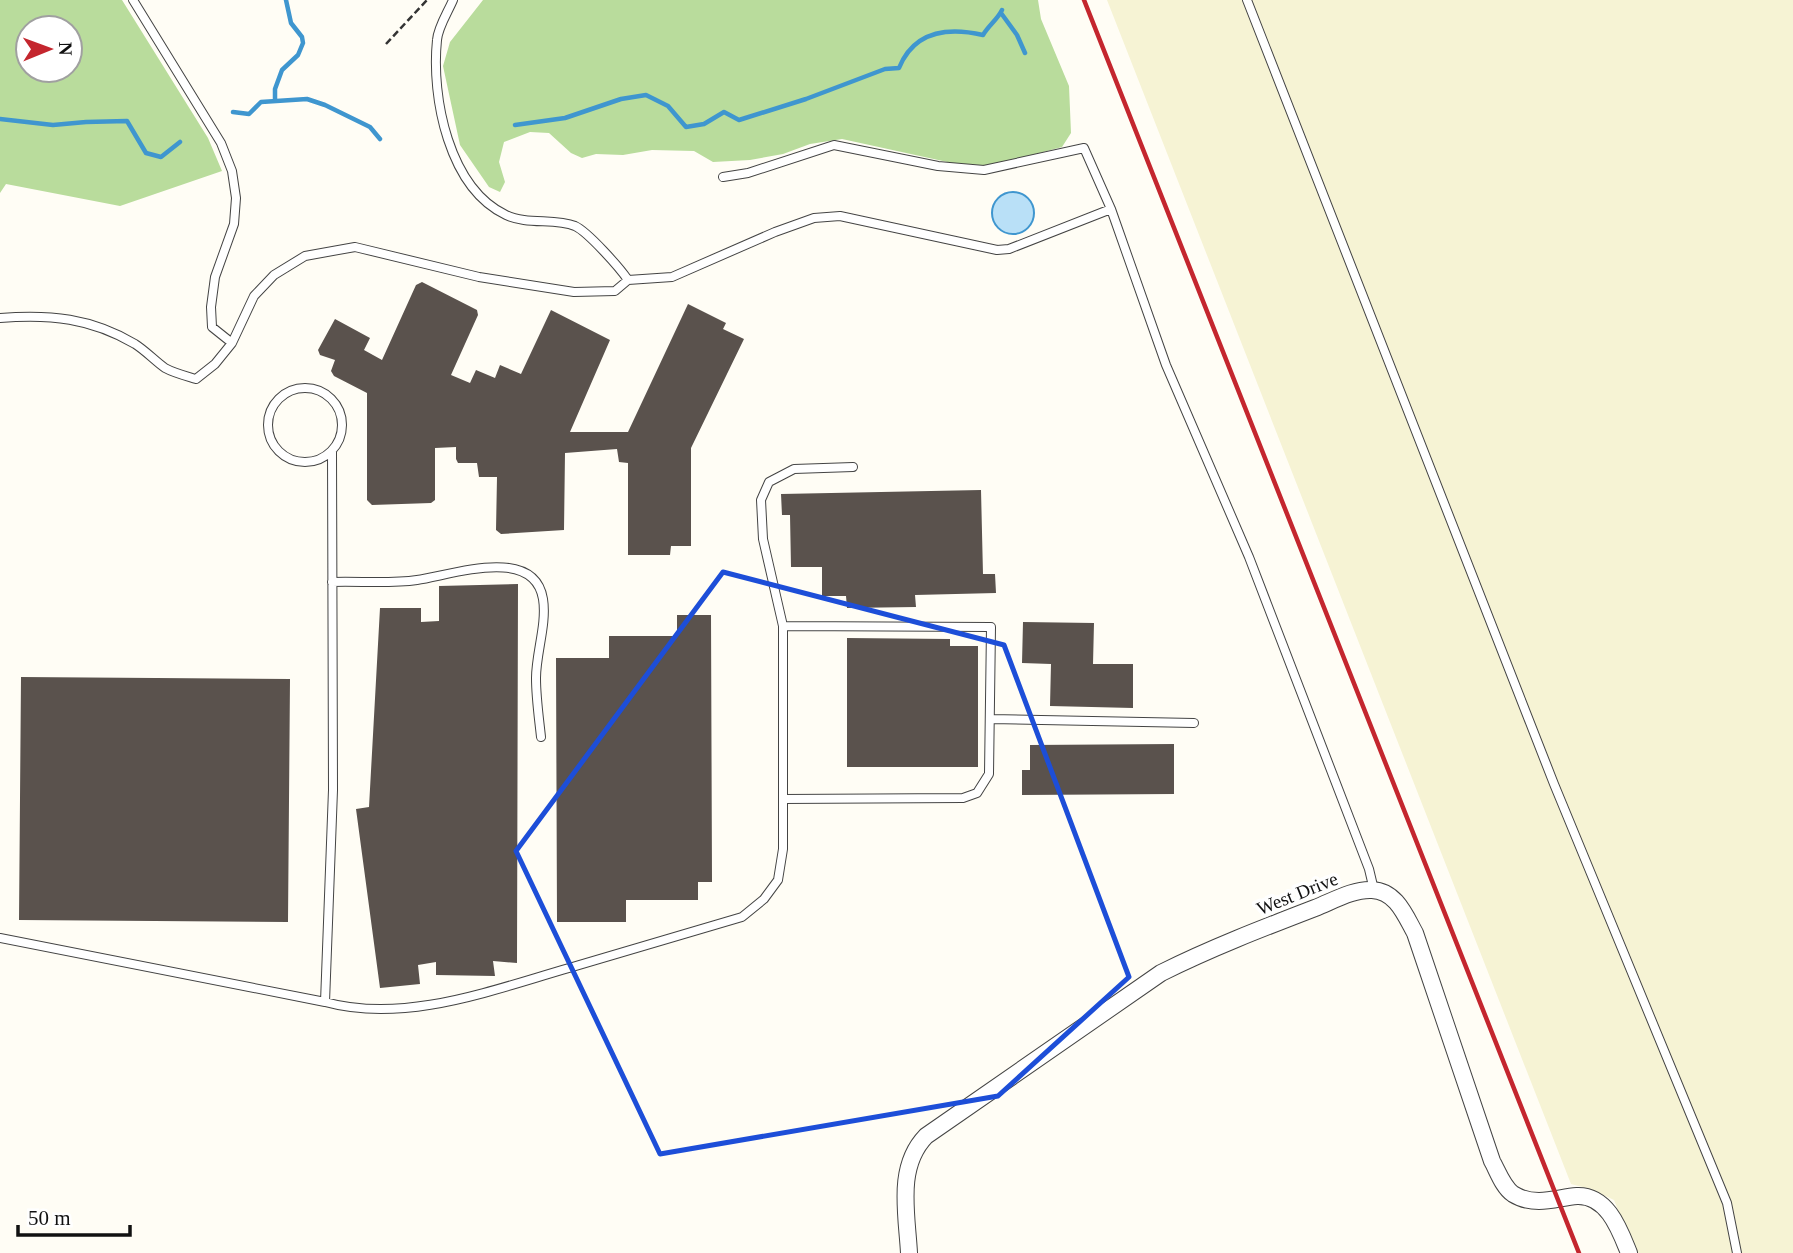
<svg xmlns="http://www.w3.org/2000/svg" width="1793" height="1253" font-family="'Times New Roman',serif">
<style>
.farmland{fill:#f6f3d4}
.forest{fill:#b9dc9c;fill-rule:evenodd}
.water{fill:#b9e0f7;stroke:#3f96cf;stroke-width:2}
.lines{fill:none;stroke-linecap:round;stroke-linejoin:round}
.stream{stroke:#3f96cf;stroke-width:4.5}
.building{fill:#5a524d}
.service-casing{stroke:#444;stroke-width:10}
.minor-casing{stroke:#444;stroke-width:18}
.path{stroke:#333;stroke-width:2.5;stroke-dasharray:7 3.5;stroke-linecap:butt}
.service{stroke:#fff;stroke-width:8}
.minor{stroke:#fff;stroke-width:16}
.rail{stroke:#c4262e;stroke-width:4.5}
.marked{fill:none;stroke:#1d4ed8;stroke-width:5;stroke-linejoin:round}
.labels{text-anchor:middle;stroke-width:7;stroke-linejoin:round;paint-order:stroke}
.street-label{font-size:19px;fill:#111;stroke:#fff}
</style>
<rect width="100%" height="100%" fill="#fffdf5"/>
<!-- farmland -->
<path class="farmland" d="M1107,0H1793V1253H1635L1614,1200L1590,1189L1571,1184Z"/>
<!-- forest -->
<path class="forest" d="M0,0H122L208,138L222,171L120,206L6,184L0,193ZM70,28V70H28V28Z
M483,0H1038L1041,19L1069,86L1071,133L1062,147L991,166L952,163L842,139L810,144L783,154L750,160L713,162L694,151L652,150L623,155L596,154L582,158L571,153L549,133L530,132L504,142L499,162L505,182L500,192L489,187L460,145L443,66L450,42Z"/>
<!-- water -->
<path class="water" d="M992 213a21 21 0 1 1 42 0a21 21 0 1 1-42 0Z"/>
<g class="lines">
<!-- stream -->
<path class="stream" d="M1001,13L1017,35L1025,53
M275,100V89L282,70L298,55L303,43L302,37L291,23L286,0
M233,112L249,114L261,102L307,99L325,105L370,127L380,139
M0,119L53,125L86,122L127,121L146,153L161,157L180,142
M515,125L565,118L621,99L646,95L668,106L686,127L704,124L724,112L739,120L806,99L885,69L899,68C914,31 948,27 983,35C989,25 997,20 1002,10"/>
</g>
<!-- building -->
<path class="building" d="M422,282L477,310L478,315L451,375L470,383L476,370L495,378L500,365L521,374L551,310L610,340L570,432H628L688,304L726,323L723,329L744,339L691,448V546H671L670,555H628V463L619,462L617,449L565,453L564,530L501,534L496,530L497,477H479L477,463H458L456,459V447L435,448V500L431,503L372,505L367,500V393L334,376L331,371L335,360L320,355L318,350L335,319L370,338L364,350L382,360L416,285Z
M981,490L983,574H995L996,593L915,595L916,607L847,608L846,596H822V567H791L790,515H782L781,494Z
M518,584L517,963L493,961L495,976L436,975V962L418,965L420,984L380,988L356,809L369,807L380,608H421V622L439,621V586Z
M677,615H711L712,882H698V900H626V922H557L556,658H609V636H677Z
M1023,622L1094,623L1093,664H1133V708L1050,706L1051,664L1022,663Z
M847,638L950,639V646H978V767H847Z
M21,677L290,679L288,922L19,920Z
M1174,744V794L1022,795V770H1030V745Z"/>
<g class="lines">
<defs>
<path id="service" d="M133,0L221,143L232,171L236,198L234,224L215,277L211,307L212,327L232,343
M1247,0L1554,784L1727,1203L1737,1253
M723,177L748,173L834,145L938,166L984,170L1084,148L1111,209L1166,365L1249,557L1369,869L1374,890
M628,280L672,277L775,232L814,218L840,216L997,250L1009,249L1111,209
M0,318C50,314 91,318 135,344C146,351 155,361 165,368C174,373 186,376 196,379L215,364L232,343L254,296L274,275L305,256L355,247L479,277L574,292L615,291L628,280C620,268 588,232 575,226C555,218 527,225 506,215C449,188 431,98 437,40C438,27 448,12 453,0
M268 425a37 37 0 1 1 74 0a37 37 0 1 1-74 0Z
M332,582C359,581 390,584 417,580C452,575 534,545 543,599C547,624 536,653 536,678C536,698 539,718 541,737
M783,626L763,539L761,500L769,482L794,469L853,467
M990,719L1194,723
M0,938L325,1002C405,1024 492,990 569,968C627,951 685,934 742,917L764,899L778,880L783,849V626L991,627L989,774L977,793L963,798L783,799
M325,1002L333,790L332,451"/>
<path id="minor" d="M909,1253C907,1214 896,1167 926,1136L1161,973C1211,948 1263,928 1315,908C1333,901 1353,889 1372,890C1396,891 1405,915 1415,933L1492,1161C1498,1172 1503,1187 1513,1194C1521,1199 1530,1201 1539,1201C1552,1201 1564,1197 1577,1196C1608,1195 1620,1231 1629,1253"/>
</defs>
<!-- service casing -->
<use href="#service" class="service-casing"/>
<!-- minor casing -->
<use href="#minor" class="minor-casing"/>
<!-- path -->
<path class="path" d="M386,44L427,0"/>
<!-- service -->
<use href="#service" class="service"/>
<!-- minor -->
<use href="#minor" class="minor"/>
<!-- rail -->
<path class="rail" d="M1084,0L1579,1253"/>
</g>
<!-- marked area -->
<path class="marked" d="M723,572L1004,645L1129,977L998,1096L660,1154L516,851Z"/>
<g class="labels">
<!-- street labels -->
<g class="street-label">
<text transform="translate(1297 893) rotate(-22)" y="7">West Drive</text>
</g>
</g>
<!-- north arrow -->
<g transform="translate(49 49) rotate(89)"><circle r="33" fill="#ffffff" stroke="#a0a0a0" stroke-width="2"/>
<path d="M0-5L12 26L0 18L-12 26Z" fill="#c4262e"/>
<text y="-10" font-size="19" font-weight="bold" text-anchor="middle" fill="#111111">N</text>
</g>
<!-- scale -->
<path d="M18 1225v10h112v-10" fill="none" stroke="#111111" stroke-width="3.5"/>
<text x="28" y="1225" font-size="21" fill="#111111" stroke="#ffffff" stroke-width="5" paint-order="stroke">50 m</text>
</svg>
